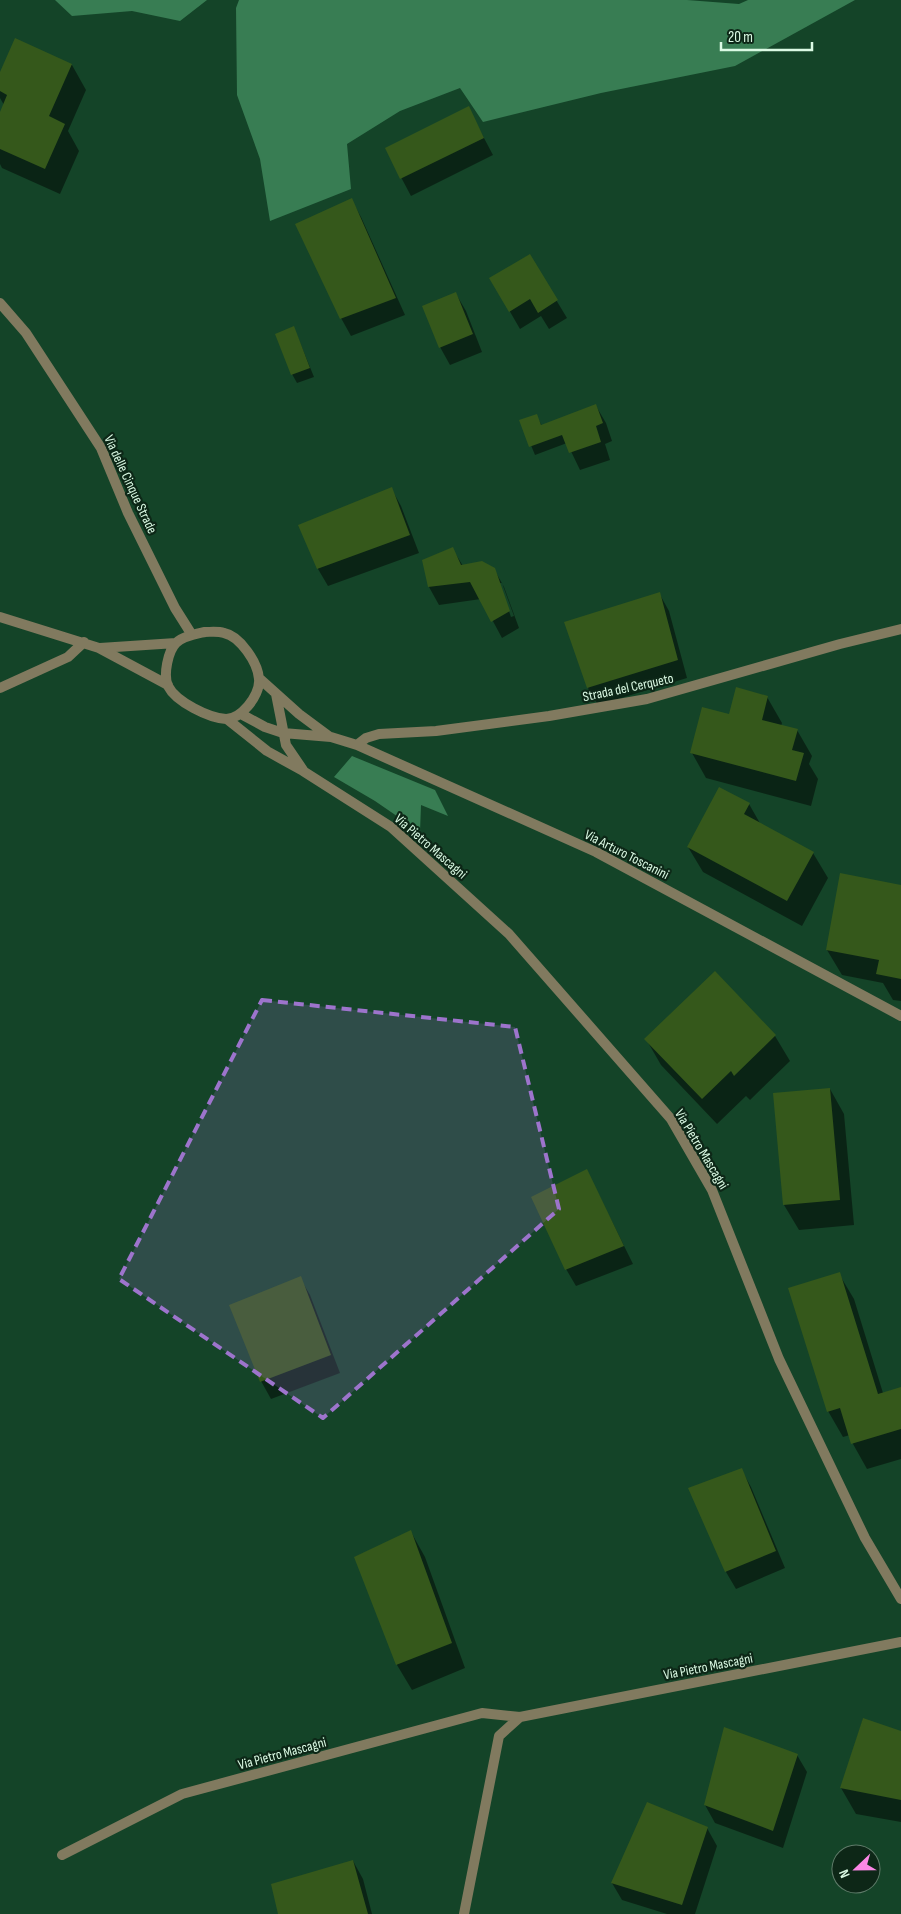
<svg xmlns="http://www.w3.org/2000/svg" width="901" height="1914" font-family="'Sofia Sans Condensed',sans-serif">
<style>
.forest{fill:#387d53}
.shadow{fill:#0007;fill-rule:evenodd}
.building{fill:#35581b}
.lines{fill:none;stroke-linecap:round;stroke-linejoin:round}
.minor{stroke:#817a5f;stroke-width:10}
.marked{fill:#9d74cc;fill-opacity:0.2;stroke:#9d74cc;stroke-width:4;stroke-dasharray:10 6;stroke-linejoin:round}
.labels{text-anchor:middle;stroke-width:4.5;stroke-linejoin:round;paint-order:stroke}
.street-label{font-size:14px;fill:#dbfae4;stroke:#0d2717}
</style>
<rect width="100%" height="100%" fill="#144428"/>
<!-- forest -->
<path class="forest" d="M55,0H207L180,21L132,11L72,16Z
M239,0H687L739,4L748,0H855L735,66L601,93L483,122L460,88L400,111L347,144L351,189L270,221L260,159L237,95L236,8Z
M352,756L435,790L448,816L421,805L420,832L375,801L334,777Z"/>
<!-- shadow -->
<path class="shadow" d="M15,40L72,65L86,90L68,131L79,151L60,194L2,168L0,164V115L4,105L0,98V75Z
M468,108L493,155L411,196L386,149Z
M351,199L361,217L405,315L351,336L341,318Z
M529,255L567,318L549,329L541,316L520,329L491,279Z
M456,294L466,311L482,352L450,365L440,347Z
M294,328L314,377L297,383L292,374Z
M596,406L606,423L612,441L605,444L610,460L580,470L567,443L535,455L521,421L536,415L542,426Z
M391,488L401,506L419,553L328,586L318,569L300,526Z
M452,548L463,566L494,569L504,587L519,628L502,638L481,599L439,605L429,587L424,560ZM499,583H502L514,616L511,617Z
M659,593L669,611L687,678L598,705L588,688Z
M767,697L782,723L781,726L797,730L812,756L809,764L818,779L811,806L706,778L692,753L730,716Z
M720,789L749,804L761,825L813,853L828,878L802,926L703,872L688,847Z
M901,886V1001L893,1000L883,983L842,975L827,950Z
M715,973L775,1036L790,1061L750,1100L746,1096L717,1124L661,1065L646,1039Z
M830,1089L844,1114L854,1225L799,1230L784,1205Z
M587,1171L633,1264L576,1286L566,1269Z
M839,1274L854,1299L883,1393L901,1388V1459L867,1469L853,1444L850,1435L843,1437L828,1411Z
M300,1278L310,1295L340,1373L271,1399L261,1381Z
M741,1469L751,1487L785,1568L736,1589L726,1572Z
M411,1532L425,1557L465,1668L412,1690L397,1665L355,1557Z
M863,1719L901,1733V1822L856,1814L841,1788Z
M797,1755L807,1772L783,1848L715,1823L705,1805Z
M707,1828L717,1846L695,1914H667L622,1900L612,1883Z
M353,1861L363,1879L372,1914H279Z"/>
<!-- building -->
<path class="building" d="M15,38L72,64L49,116L65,124L45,169L0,149V112L7,95L0,91V72Z
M469,106L484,138L400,179L385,148Z
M352,198L396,298L340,319L295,224Z
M530,254L558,300L538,313L530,299L509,312L489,278Z
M456,292L473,334L439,348L422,306Z
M294,326L310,368L291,375L275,334Z
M596,404L603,423L596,426L601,442L569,453L562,435L529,447L519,420L537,414L541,425Z
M392,487L410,535L317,569L298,525Z
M453,547L461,565L482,561L495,568L510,611L491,622L470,582L428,587L422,560Z
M660,592L678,660L587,688L564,622Z
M736,687L768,696L762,720L798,729L792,750L804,753L796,781L690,753L702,707L729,714Z
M719,787L750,803L744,814L814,852L787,901L687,847Z
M840,873L901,885V979L876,974L879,960L826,950Z
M715,971L776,1035L734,1076L731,1071L702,1099L644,1039Z
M830,1088L840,1200L783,1205L773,1093Z
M587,1169L624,1246L565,1270L531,1197Z
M840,1272L878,1394L901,1387V1429L851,1444L840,1408L827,1412L788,1288Z
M301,1276L331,1355L260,1382L229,1305Z
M742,1468L776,1551L725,1572L688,1488Z
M411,1530L452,1643L396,1665L354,1557Z
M863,1718L901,1731V1800L840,1788Z
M724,1727L798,1754L773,1831L704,1805Z
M647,1802L708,1827L682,1905L611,1883Z
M353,1860L368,1914H278L271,1884Z"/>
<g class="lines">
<!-- minor -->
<path class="minor" d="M0,303L26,333L101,448L128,513L175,608L192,635
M0,617L99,648L168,685
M205,632C211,632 218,631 224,633C240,636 258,663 259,679C260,688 254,699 248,706C242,713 235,719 226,719C209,718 176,702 168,686C163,675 168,651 176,643C183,636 196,634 205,632Z
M100,648L176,643
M260,679L299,714L330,737
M0,688L68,657L84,642
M276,694L286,745L303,770
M241,714L265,727L283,733L331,737L357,745L596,852L901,1016
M227,719L267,751L303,771L391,827L509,934L671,1119L712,1190L779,1359L865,1538L901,1599
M357,745L366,738L379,734L436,731L549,716L647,699L840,644L901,629
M62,1855L182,1794L482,1713L520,1717
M464,1914L499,1736L520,1717L901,1642"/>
</g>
<!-- marked area -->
<path class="marked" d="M262,1000L515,1027L559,1209L323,1418L119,1279Z"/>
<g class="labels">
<!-- street labels -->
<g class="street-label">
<text transform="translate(131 484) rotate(65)" y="5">Via delle Cinque Strade</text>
<text transform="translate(628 687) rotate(-12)" y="5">Strada del Cerqueto</text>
<text transform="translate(431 846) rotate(41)" y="5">Via Pietro Mascagni</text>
<text transform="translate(627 854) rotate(27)" y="5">Via Arturo Toscanini</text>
<text transform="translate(702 1149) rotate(59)" y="5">Via Pietro Mascagni</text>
<text transform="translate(708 1666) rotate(-11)" y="5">Via Pietro Mascagni</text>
<text transform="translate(282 1753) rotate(-15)" y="5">Via Pietro Mascagni</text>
</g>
</g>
<!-- north arrow -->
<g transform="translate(856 1869) rotate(248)"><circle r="24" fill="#0d2717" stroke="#5f7b69"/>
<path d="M0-4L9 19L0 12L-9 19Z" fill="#fb87e6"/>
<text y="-8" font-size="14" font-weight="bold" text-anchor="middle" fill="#dbfae4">N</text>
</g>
<!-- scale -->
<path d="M721 42v8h91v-8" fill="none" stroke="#dbfae4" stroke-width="2.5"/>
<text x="728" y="42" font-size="15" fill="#dbfae4" stroke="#0d2717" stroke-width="4" paint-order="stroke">20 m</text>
</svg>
